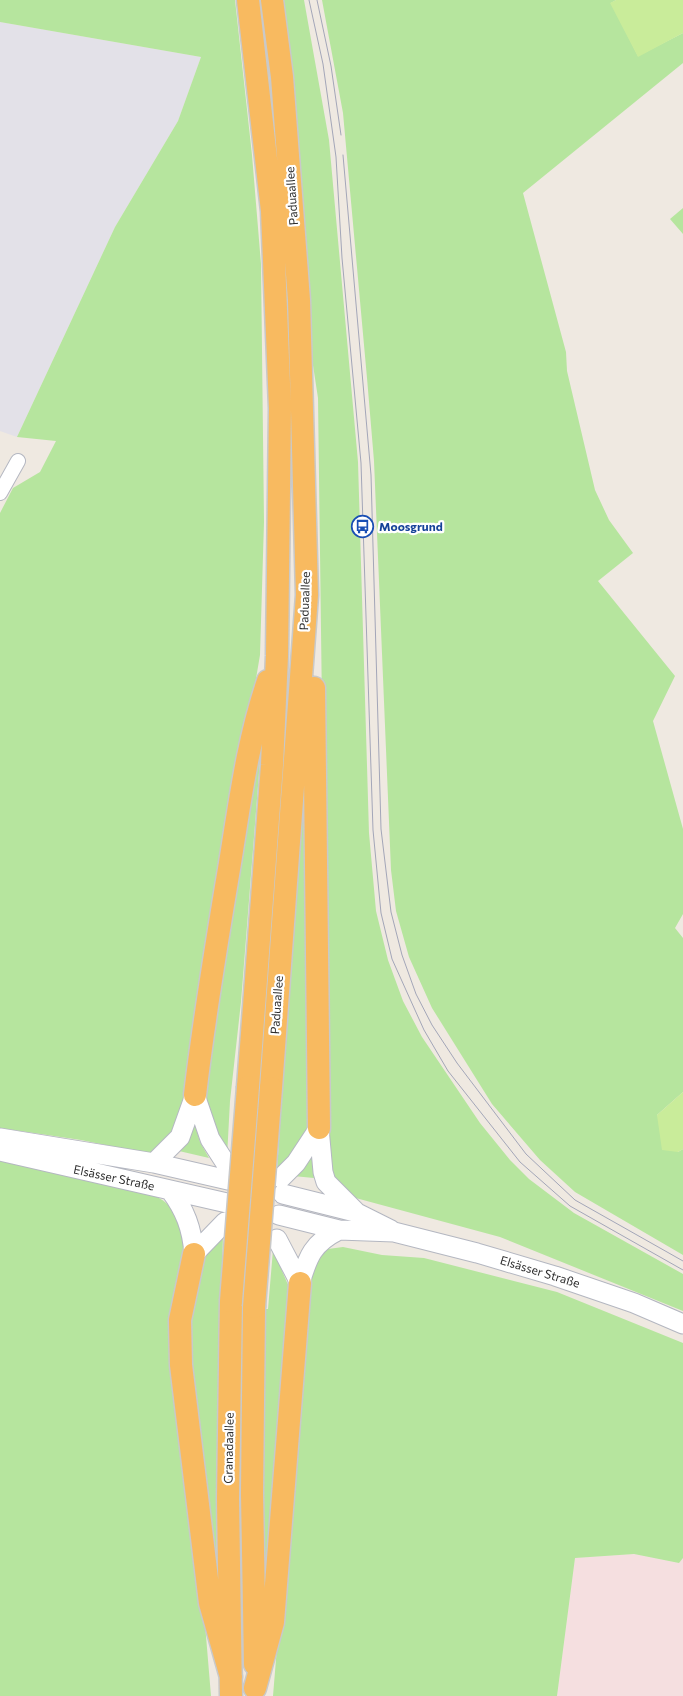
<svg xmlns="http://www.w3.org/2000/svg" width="683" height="1696" font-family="Commissioner,sans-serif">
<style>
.industrial{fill:#e3e1e8}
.medical{fill:#f5dfe0}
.green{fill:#b6e59e}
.pitch{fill:#c9ec9a}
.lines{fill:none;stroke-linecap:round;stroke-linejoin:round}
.minor-casing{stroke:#b4b7c1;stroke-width:16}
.secondary-casing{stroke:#b4b7c1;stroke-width:21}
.trunk-casing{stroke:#c9c9c9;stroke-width:25}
.minor{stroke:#fff;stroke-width:14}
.secondary{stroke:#fff;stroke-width:19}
.trunk{stroke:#f8ba60;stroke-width:22}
.tram{stroke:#a3a6b8;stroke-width:1}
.trunk-bridge-casing{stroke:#c9c9c9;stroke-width:25;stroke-linecap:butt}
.trunk-bridge{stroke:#f8ba60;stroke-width:22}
.labels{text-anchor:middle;stroke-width:4.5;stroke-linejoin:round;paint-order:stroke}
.street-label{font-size:12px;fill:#2e2e2e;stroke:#fff}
.transit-label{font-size:12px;font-weight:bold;fill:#164399;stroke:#fff;text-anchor:start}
</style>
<rect width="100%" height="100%" fill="#efe9e1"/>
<!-- industrial -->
<path class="industrial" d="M0,22L201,57L178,121L115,227L17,437L0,431Z"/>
<!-- medical -->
<path class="medical" d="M634,1554L679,1563L683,1558V1696H557L575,1558Z"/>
<!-- green -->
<path class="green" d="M0,0H235L252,155L261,264L264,522L260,655L189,1076L175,1135L149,1154L81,1140L0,1128V513L13,488L40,472L56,441L17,437L115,227L178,121L201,57L0,22Z
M279,0H304L329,140L358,462L369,833L376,911L388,960L403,1001L422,1037L480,1123L510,1160L529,1179L574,1213L683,1274V1311L500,1237L352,1197L328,1171L318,398L309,339L299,146Z
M322,0H616L611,3L638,56L683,33V63L523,193L566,352L567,371L595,490L609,520L633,553L598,581L675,676L653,721L683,829V914L675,928L683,938V1092L657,1115L678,1152L683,1149V1255L575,1192L540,1160L492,1104L432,1008L409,957L396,911L391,870L374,461L367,378L343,113Z
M683,208V234L670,219Z
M262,735L241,1002L230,1101L227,1157L208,1118L203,1082Z
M304,762L309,1123L296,1154L277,1171Z
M194,1122L200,1142L209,1158L179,1151Z
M312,1153L314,1178L293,1176Z
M0,1160L155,1196C179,1207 182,1228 186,1252L204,1612L211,1696H0Z
M223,1235L216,1483L217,1592L186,1337L203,1256Z
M343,1247L382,1255L424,1258L557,1292L683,1343V1558L679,1563L634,1554L575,1558L557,1696H273L307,1284L317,1254L328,1249Z
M273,1250L292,1294L265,1626L260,1375L263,1309H268Z"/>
<!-- pitch -->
<path class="pitch" d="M616,0H683V33L638,57L610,3Z
M683,1092V1149L678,1152L662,1150L657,1115Z"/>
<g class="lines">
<defs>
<path id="minor" d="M0,493L18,461"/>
<path id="secondary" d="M195,1095L210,1139L230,1170
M319,1128L323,1172L326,1182L355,1211
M0,1138L154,1163L228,1180
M0,1151L227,1203
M154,1163L180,1137L195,1095
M281,1178L296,1163L319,1128
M170,1190C185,1210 192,1228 194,1254
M283,1194L355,1212L391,1230
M279,1215L339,1230L394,1232L477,1253L555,1276L634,1303L683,1324
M277,1239L300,1283
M194,1254L225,1222
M300,1283C308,1256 313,1243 339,1230"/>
<path id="trunk" d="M248,0L272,211L280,408L277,656L272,765L248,1087
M314,688L319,1128
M271,1088L307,595L299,300L282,77L272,0
M195,1095C204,1017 217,940 230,863C240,801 248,739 268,681
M194,1254L180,1320L181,1365L210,1603L231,1677
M231,1301L228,1499L231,1696
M254,1307L252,1493L255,1664
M255,1688L273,1622L300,1283"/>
</defs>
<!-- minor casing -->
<use href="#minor" class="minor-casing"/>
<!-- secondary casing -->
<use href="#secondary" class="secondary-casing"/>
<!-- trunk casing -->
<use href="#trunk" class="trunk-casing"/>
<!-- minor -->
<use href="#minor" class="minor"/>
<!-- secondary -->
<use href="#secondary" class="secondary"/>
<!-- trunk -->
<use href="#trunk" class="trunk"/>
<!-- tram -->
<path class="tram" d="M309,0L323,64L336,157L342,258L361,463L373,830L381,913L392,959L424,1030L448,1071L520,1162L570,1206L683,1270
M317,0L331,66L341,135
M343,155L371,475L381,829L391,912L402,955L416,994L432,1025L457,1063L526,1154L575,1200L683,1261"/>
<defs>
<path id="trunk-bridge" d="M231,1301L248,1087
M254,1307L271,1088"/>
</defs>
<!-- trunk-bridge casing -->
<use href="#trunk-bridge" class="trunk-bridge-casing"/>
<!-- trunk-bridge -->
<use href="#trunk-bridge" class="trunk-bridge"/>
</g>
<!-- icons -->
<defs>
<symbol id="bus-ring" viewBox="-11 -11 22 22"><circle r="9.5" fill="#fff" stroke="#1a4fb4" stroke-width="1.5"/><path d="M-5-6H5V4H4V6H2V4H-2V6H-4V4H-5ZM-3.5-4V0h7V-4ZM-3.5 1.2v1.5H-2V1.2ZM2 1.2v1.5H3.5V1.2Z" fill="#1a4fb4"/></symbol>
</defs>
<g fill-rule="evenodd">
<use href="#bus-ring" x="350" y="514" width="25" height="25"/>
</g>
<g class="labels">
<!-- street labels -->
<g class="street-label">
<text transform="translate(292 196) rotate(-94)" y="4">Paduaallee</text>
<text transform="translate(305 601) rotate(-88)" y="4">Paduaallee</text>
<text transform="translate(277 1005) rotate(-86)" y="4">Paduaallee</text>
<text transform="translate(114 1178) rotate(12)" y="4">Elsässer Straße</text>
<text transform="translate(540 1272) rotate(17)" y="4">Elsässer Straße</text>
<text transform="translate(229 1448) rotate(-89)" y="4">Granadaallee</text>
</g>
<!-- transit labels -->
<g class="transit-label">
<text x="379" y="531">Moosgrund</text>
</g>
</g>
</svg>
